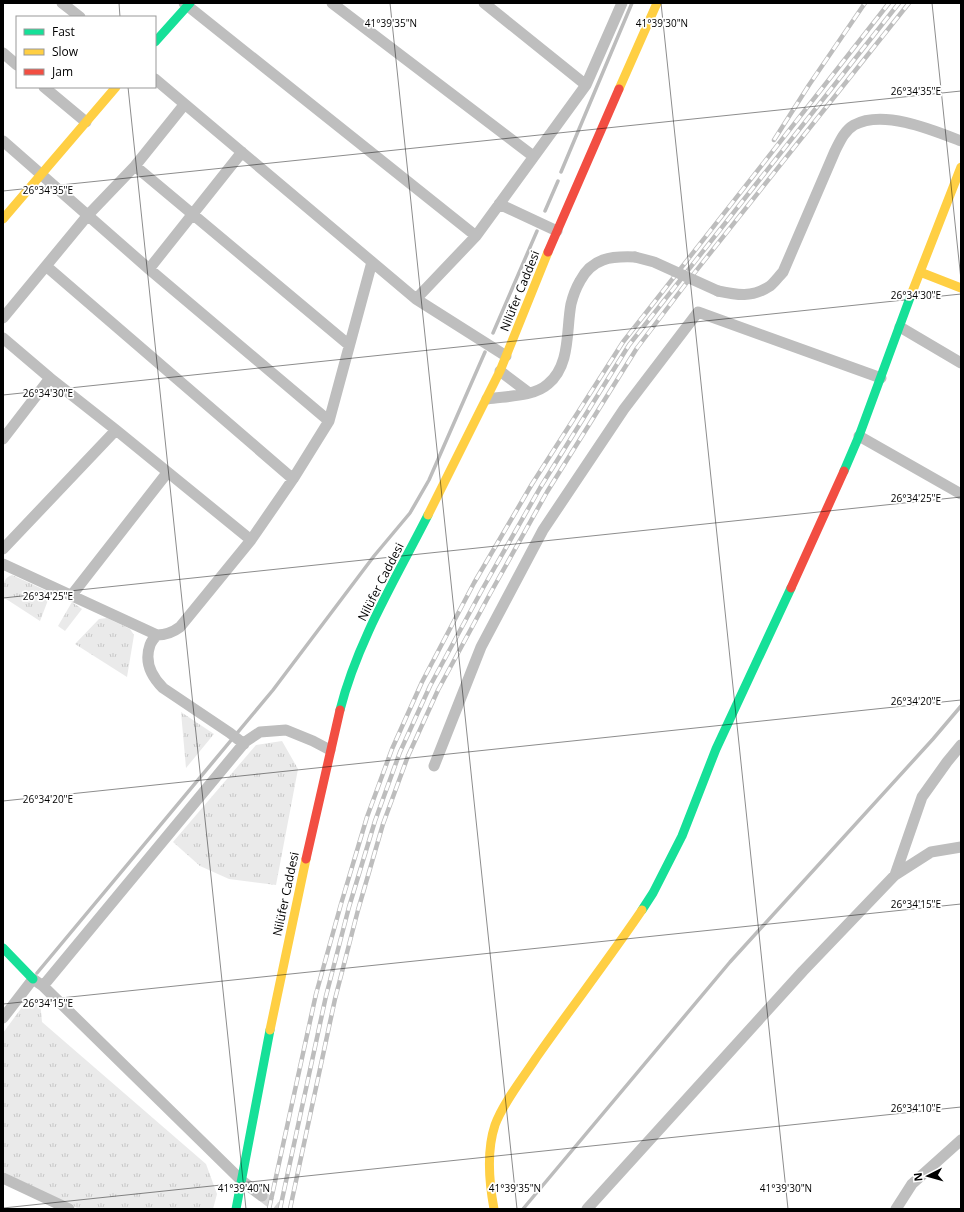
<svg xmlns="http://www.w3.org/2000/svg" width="964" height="1212" font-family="'Open Sans',sans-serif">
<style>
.grass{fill:url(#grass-tufts)}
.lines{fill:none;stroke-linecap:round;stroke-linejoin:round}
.stream{stroke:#bcbcbc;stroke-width:3.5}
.street-tunnel{stroke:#d9d9d9;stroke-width:11;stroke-dasharray:11 5.5;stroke-linecap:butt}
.street{stroke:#bebebe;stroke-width:11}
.fast{stroke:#16e098;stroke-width:9}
.slow{stroke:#ffcf43;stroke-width:9}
.jam{stroke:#f24e42;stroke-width:9}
.rail-casing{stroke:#bdbdbd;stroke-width:4.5}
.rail{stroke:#fff;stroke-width:3;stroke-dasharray:9;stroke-linecap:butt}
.street-bridge{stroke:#bebebe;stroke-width:11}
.ticks{fill:none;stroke:#000;stroke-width:1;stroke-opacity:0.45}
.labels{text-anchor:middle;stroke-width:3.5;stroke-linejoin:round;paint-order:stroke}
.street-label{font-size:12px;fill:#000;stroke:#fff}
.ticks-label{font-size:10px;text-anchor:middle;fill:#000;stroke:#fff;stroke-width:3.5;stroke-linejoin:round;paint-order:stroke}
</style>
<defs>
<pattern id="grass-tufts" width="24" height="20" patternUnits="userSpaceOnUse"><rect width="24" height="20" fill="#eaeaea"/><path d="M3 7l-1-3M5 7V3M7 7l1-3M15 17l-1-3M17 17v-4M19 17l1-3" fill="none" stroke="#c7c7c7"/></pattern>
</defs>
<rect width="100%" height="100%" fill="#fff"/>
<!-- grass -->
<path class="grass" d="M12,575L49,592L50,595L40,621L3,597C3,588 2,578 12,575Z
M72,602L82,609L65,631L58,626Z
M107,618L130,629L134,635L127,677L75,644L99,619Z
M181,712L214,734L186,768Z
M282,741L298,769L276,885L229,879L200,866L173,842L256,745Z
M40,1001L42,1022L206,1164L217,1194L213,1209H79L3,1172V1033L25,1003Z"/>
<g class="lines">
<!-- stream -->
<path class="stream" d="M561,172L632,3
M545,211L558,181
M493,333L537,231
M37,973L273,690L374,556L410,513L429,480L485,352
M523,1209L730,962L933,739L961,706"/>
<!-- street-tunnel -->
<path class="street-tunnel" d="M262,1196L279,1209"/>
<!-- street -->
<path class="street" d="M62,3L80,17
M184,3L476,236
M332,3L533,156
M484,3L586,85
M3,53L17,65
M155,79L416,299L506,356
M44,87L86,122
M3,141L149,269L329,421
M135,166L349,345
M499,204L557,231
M46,266L293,479
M149,269L242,152
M718,291C737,295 752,298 770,286C775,282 779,276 783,272L835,151C840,141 844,131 854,125C883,109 933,130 961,141
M416,299L476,236L586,85L622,3
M3,318L88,215L135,166L184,105
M900,327L961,363
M3,338L50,378L116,430L251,540
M500,371L529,393
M487,399C505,396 534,397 548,384C571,365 566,330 571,304C573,296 576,288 580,281C592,258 611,256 635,257
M859,436L961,494
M3,439L50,378
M3,549L116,430
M3,564L157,635C166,635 172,633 180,627L251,540L293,479L329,421L372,262
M71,596L167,473
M157,635C154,638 151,642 150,645C144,662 151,676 163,688L230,733L244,744
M434,766L481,647L543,530L624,409L698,312L881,378
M895,875L922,797L947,762L961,745
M43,986L245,742L260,732L286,730L313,741L330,750
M3,1018L33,979L43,986L242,1181L262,1196
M3,1178L69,1209
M587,1209L803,971L895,875L931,852L961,847
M896,1209L912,1184L961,1140"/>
<!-- fast -->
<path class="fast" d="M155,42L190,3
M844,471L859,436L911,295
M340,710C357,642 396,578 428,515
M642,910L653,893L682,836L716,749L791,588
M3,948L33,979
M236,1209L270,1030"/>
<!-- slow -->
<path class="slow" d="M619,89L657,3
M3,219L116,87
M920,272L961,288
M911,295L961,167
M428,515L500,371L548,252
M270,1030L306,859
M494,1209C489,1182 486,1152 495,1125C503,1103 523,1078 536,1058C571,1008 608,960 642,910"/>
<!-- jam -->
<path class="jam" d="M548,252L619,89
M791,588L844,471
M306,859L340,710"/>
<defs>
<path id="rail" d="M774,140L809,85L865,3
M269,1209L316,994L341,904L367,817L392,749L422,682L474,583L532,484L623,342L889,3
M280,1209L326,996L349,907L375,821L400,752L430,686L483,588L540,488L629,345L899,3
M290,1209L335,999L358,910L383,824L408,756L438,690L491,592L547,492L637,348L688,281L909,3"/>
</defs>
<!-- rail casing -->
<use href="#rail" class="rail-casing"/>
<!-- rail -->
<use href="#rail" class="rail"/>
<!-- street-bridge -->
<path class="street-bridge" d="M635,257L654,262L718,291"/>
</g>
<!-- ticks -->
<path class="ticks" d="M119,3L120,17M390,3L517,1209M661,3L788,1209M932,3L961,280M128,87L246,1209M3,191L961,91M3,395L961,294M3,598L961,497M3,801L961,700M3,1004L961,904M3,1208L961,1107"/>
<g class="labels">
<!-- street labels -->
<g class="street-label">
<text transform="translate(520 291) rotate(-68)" y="4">Nilüfer Caddesi</text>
<text transform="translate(381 582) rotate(-63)" y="4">Nilüfer Caddesi</text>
<text transform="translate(286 894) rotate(-78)" y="4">Nilüfer Caddesi</text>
</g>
</g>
<g class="ticks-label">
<text x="391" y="27">41°39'35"N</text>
<text x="662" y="27">41°39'30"N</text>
<text x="916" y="95">26°34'35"E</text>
<text x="48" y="194">26°34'35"E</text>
<text x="916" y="299">26°34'30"E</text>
<text x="48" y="397">26°34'30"E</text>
<text x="916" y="502">26°34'25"E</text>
<text x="48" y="600">26°34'25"E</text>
<text x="916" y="705">26°34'20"E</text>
<text x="48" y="803">26°34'20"E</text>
<text x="916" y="908">26°34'15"E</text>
<text x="48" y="1007">26°34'15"E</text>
<text x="916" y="1112">26°34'10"E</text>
<text x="244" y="1192">41°39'40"N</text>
<text x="515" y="1192">41°39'35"N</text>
<text x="786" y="1192">41°39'30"N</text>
</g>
<!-- border -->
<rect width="964" height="1212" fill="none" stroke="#000000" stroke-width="8"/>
<!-- legend -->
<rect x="16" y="16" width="140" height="72" fill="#ffffff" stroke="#999999"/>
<rect x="24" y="29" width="20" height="6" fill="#16e098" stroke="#999999"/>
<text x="52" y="36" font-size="12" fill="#000000">Fast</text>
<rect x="24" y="49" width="20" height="6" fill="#ffcf43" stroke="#999999"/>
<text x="52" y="56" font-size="12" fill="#000000">Slow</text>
<rect x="24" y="69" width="20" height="6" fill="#f24e42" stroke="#999999"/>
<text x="52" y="76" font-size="12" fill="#000000">Jam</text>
<!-- north arrow -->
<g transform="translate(928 1176) rotate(264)" stroke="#ffffff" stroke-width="3" paint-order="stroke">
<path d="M0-3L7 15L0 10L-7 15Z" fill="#000000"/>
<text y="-6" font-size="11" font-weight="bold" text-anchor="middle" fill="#000000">N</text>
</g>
</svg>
